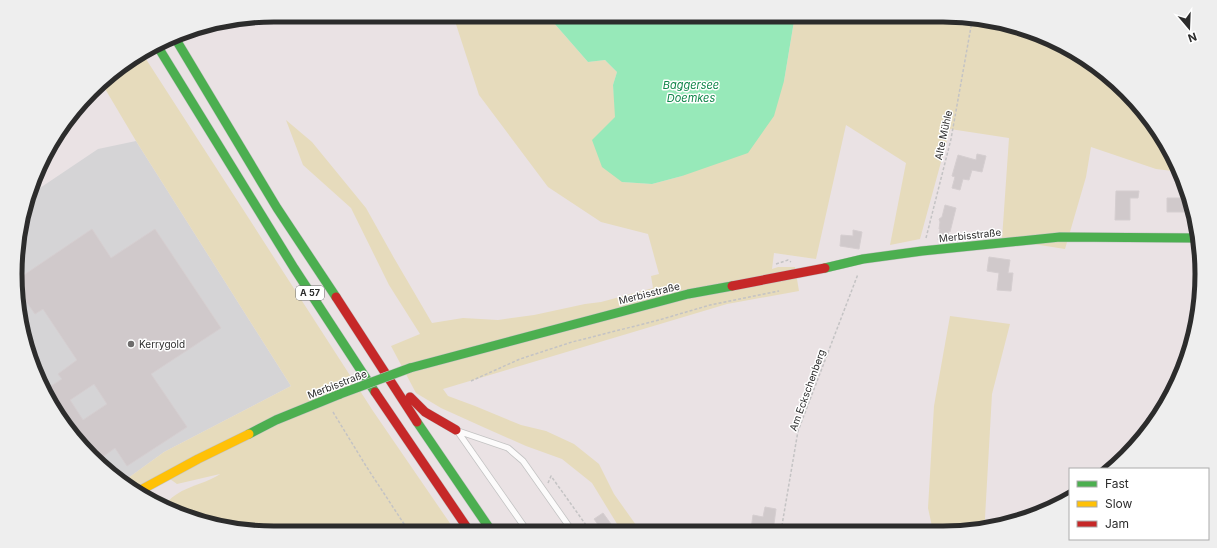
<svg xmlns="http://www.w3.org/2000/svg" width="1217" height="548" font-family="Inter,sans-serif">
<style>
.industrial{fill:#d5d4d6}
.green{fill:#e6dbbc}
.water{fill:#97e9b9}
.building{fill:#d0c9cb;stroke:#d5ced0;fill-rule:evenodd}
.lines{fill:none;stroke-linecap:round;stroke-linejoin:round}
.lane-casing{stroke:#c3c3c3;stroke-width:7}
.fast-casing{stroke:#c3c3c3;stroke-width:10}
.slow-casing{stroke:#c3c3c3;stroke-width:10}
.jam-casing{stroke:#c3c3c3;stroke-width:10}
.path{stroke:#c4c3c4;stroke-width:1.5;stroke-dasharray:3 2;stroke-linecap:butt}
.lane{stroke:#fcfbfb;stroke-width:5.5}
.fast{stroke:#4caf50;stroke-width:9}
.slow{stroke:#ffc107;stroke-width:9}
.jam{stroke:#c62828;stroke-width:9}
.fast-bridge-casing{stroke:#c3c3c3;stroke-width:10;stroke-linecap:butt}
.fast-bridge{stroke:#4caf50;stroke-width:9}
.poi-dot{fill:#6e6c6c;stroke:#fff;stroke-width:1.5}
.labels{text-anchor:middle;stroke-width:3;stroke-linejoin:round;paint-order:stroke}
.shield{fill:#fff;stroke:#6b6b6b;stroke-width:1}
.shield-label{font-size:9px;font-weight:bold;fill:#2c2c2c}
.street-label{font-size:10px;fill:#2c2c2c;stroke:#fff}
.poi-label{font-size:10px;fill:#2c2c2c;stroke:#fff;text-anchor:start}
.water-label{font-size:11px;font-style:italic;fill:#10864a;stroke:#fff}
.rim{fill:none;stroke:#2c2c2c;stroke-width:5}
</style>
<rect width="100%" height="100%" fill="#eae2e4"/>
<!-- industrial -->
<path class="industrial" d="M136,141L291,386L164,452L124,481L103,469L50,403L17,308L20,224L31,194L98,149Z"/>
<!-- green -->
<path class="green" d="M453,15H547L588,62L605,60L617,72L613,85L622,182L652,184L682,176L784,81L795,15H943L1042,35L1126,91L1181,172L1156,169L1091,147L1086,177L1065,249L1002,239L1009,138L950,129L920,239L890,245L906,163L846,125L816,259L774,253L772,269L778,267H795L799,291L727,304L443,389L448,396L475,406L521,425L546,431L574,444L599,464L614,494L641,532H622L592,483L562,459L526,446L483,427L441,408L416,393L391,346L420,334L389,285L351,208L303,165L286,120L312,142L366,208L394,258L432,323L463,318L498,320L534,315L585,304L601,302L653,288L651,276L659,274L648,234L601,222L548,187L479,95Z
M144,56L373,411L456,532L274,533L175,513L165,507C173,488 205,485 220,474L177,484L170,479L136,489L124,481L164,452L291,386L136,141L101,82L103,79Z
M950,316L1010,324L992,394L985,518L986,528L977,531H933L928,508L934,406Z"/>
<!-- water -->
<path class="water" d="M547,15H795L784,81L774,116L748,153L682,176L652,184L622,182L602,167L592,140L615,117L613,85L617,72L605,60L588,62Z"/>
<!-- building -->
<path class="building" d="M977,154L986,156L982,172L972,170L969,180L963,179L960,190L952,188L955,177L952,176L958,155L976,160Z
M1116,191H1139L1138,198H1130V220H1115Z
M1167,198H1184V212H1167Z
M945,205L956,208L950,232L949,231L947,239L938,240L940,229H939L940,222L939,219L942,217Z
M92,229L111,258L155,229L221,328L151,374L187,427L127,466L115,448L97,461L61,417L47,397L45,390L62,379L58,374L77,360L43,309L35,314L18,290V279ZM94,384L107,404L83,420L70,400Z
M853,230L862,232L859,249L840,246L841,235L853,236Z
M989,257L1010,260L1008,273H1013L1011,291L997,290L999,273L987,271Z
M765,507L776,509L773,531L751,529L753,515L763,517Z
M603,513L611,524L602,530L594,519Z"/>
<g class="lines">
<defs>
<path id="lane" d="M448,15V19
M458,431L508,448L523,461L573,532
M458,432L528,532"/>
<path id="fast" d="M175,38L277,208L336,297
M158,47L294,268L375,392
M825,268L863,259L922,251L1060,237L1195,238
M410,368L688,294L732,286
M417,422L492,532
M249,434L276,420L340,394"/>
<path id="slow" d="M139,491L198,459L249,434"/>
<path id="jam" d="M732,286L825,268
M336,297L417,422
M375,392L470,532
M410,397L425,412L456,430"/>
</defs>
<!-- lane casing -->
<use href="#lane" class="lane-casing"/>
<!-- fast casing -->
<use href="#fast" class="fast-casing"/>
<!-- slow casing -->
<use href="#slow" class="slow-casing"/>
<!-- jam casing -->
<use href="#jam" class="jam-casing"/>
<!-- path -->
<path class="path" d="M1033,33L1060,53L1080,60
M926,238L951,139L972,21
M776,264L788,260L791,262
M471,381L520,359L572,342L659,320L710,305L779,291
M333,412L366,466L410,533
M548,483L551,476L591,532
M781,531L798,431L858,274"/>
<!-- lane -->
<use href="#lane" class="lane"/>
<!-- fast -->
<use href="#fast" class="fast"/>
<!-- slow -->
<use href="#slow" class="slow"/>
<!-- jam -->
<use href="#jam" class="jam"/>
<defs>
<path id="fast-bridge" d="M340,394L410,368"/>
</defs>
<!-- fast-bridge casing -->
<use href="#fast-bridge" class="fast-bridge-casing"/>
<!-- fast-bridge -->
<use href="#fast-bridge" class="fast-bridge"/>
</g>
<!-- markers -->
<circle class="poi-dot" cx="131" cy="344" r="4"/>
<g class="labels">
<!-- shield labels -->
<rect class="shield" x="296" y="286" width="28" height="14" rx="3"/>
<g class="shield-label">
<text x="310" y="296">A 57</text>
</g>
<!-- street labels -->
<g class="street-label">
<text transform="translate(943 135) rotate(-78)" y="4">Alte Mühle</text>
<text transform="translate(970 235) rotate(-6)" y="4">Merbisstraße</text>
<text transform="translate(649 293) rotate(-14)" y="4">Merbisstraße</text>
<text transform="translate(337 384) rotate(-21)" y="4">Merbisstraße</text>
<text transform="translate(807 390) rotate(-70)" y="4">Am Eckschenberg</text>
</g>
<!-- poi labels -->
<g class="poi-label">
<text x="139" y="348">Kerrygold</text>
</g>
<!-- water labels -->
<g class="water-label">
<text x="691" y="89">Baggersee<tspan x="691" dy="13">Doemkes</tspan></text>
</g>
</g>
<!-- crop -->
<path d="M0 0H1217V548H0ZM274 22H943A252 252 0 0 1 1195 274V274A252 252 0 0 1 943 526H274A252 252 0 0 1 22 274V274A252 252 0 0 1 274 22Z" fill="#eee" fill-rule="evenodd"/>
<path class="rim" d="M274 22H943A252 252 0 0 1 1195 274V274A252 252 0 0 1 943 526H274A252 252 0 0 1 22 274V274A252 252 0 0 1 274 22Z"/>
<!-- legend -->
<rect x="1069" y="468" width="140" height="72" fill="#ffffff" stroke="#ababab"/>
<rect x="1077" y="481" width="20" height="6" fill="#4caf50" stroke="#ababab"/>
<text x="1105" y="488" font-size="12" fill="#2c2c2c">Fast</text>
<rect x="1077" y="501" width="20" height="6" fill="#ffc107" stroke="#ababab"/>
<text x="1105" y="508" font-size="12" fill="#2c2c2c">Slow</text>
<rect x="1077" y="521" width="20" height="6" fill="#c62828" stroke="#ababab"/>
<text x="1105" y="528" font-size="12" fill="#2c2c2c">Jam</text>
<!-- north arrow -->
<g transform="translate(1189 28) rotate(161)" stroke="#ffffff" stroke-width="3" paint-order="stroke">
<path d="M0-3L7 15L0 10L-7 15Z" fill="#2c2c2c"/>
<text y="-6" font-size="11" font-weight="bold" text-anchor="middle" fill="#2c2c2c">N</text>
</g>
</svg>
